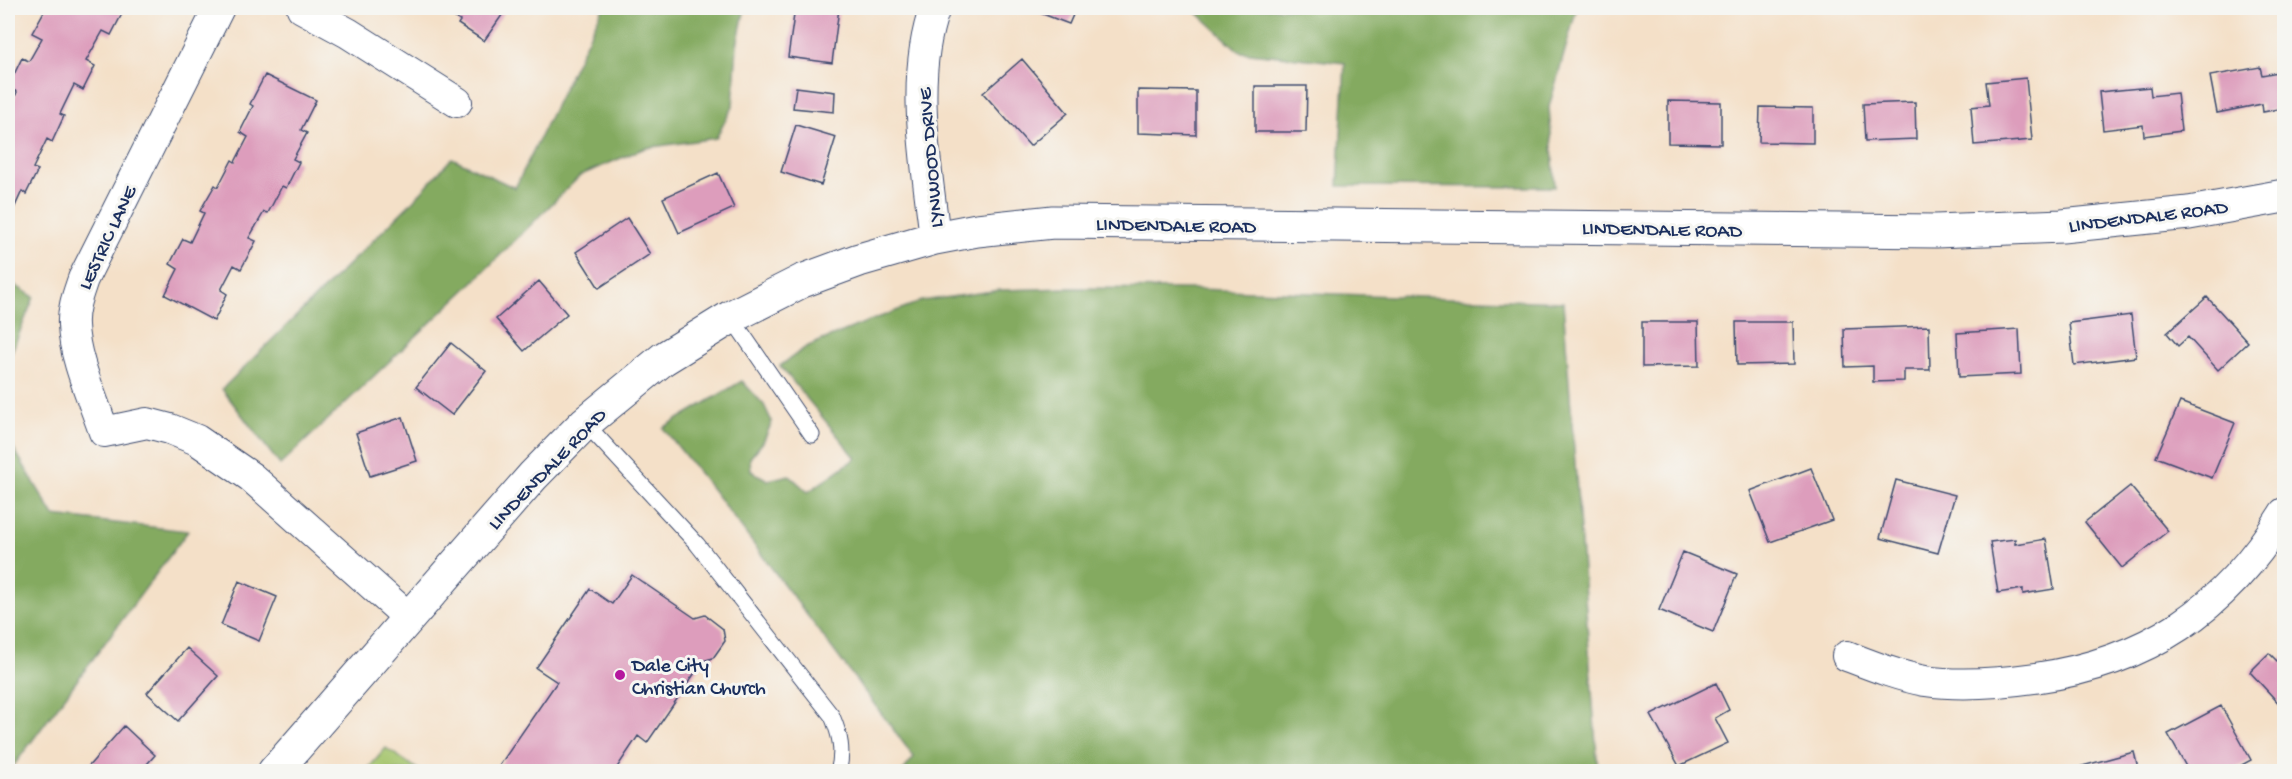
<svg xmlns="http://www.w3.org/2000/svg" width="2292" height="779" font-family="'Gochi Hand',sans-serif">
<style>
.green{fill:#a5c56d;stroke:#607a66;stroke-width:1.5}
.forest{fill:#84aa60;stroke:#506c5f;stroke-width:1.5}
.building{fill:#dd9dbc}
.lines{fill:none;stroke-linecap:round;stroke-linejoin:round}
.lane-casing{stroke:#3c4a6e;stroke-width:17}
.street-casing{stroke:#3c4a6e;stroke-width:32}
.secondary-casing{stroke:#3c4a6e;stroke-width:35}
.lane{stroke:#fff;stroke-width:15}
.street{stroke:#fff;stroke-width:30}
.secondary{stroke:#fff;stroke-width:33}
.poi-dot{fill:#b5179e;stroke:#f6f6f2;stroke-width:2}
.labels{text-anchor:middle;stroke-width:6;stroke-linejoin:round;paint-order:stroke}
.street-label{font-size:20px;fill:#1b2f5e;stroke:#f6f6f2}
.poi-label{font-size:20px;fill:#1b2f5e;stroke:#f6f6f2;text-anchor:start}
</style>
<rect width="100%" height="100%" fill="#f6f6f2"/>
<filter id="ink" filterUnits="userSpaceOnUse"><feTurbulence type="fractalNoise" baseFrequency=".0167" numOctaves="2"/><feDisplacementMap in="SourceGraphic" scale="12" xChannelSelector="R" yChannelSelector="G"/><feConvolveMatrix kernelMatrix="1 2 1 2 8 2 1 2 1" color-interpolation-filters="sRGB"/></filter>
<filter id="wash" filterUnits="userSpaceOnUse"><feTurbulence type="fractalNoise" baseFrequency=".008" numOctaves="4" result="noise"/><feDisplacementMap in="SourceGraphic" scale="24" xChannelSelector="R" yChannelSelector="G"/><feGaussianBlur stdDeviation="1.35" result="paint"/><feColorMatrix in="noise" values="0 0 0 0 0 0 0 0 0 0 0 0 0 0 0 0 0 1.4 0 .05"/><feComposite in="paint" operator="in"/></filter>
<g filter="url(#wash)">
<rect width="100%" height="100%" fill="#f4e0c8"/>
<!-- green -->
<path class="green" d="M386,748L420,771H366Z"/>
<!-- forest -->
<path class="forest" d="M603,8H745L737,45L733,106L716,138L645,148L581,175L466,289L280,465L222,389L410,204L452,158L515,188Z
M1192,8H1577L1549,107L1555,187L1338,186L1345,63L1240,52Z
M8,281L34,297L8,361Z
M1068,288L1195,289L1563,302L1598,771H903L914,757L712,489L663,428L742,381L764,405L772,422L763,442L750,458L751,471L768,480L789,475L808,492L856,458L780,366L806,347L859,325L922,301L1000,290Z
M8,439L54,516L188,531L9,772Z"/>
<g id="blocks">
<!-- building -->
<path class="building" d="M46,8H125L111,35L103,31L86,61L95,66L83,90L74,85L60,114L64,116L52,142L47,139L33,168L38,170L26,194L22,191L8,222V112L17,92L8,87L22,58L29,61L42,38L32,33Z
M440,8H507L484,41L458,24L460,21Z
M795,8H839L832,63L788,57Z
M1027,8H1076L1069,24Z
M1022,59L1068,113L1030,146L983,93Z
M2260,67L2262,75L2284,71V108L2263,112L2262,104L2217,113L2210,76Z
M265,75L316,100L301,130L307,133L293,159L299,162L286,188L282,186L268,213L264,212L249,238L256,241L241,269L234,265L221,290L227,294L214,321L165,295L178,269L170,264L183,239L190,242L204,213L200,211L215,185L218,187L232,160L235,162L248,137L240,132L253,106L250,104Z
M2026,78L2032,140L1974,145L1971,107L1989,105L1986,82Z
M1255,86H1307L1306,132H1255Z
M796,87L835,92L834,112L793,108Z
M2150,87L2151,96L2177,93L2181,131L2144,136L2143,125L2103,130L2099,92Z
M1138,90L1196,91V135L1138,133Z
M1668,101L1721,102V144L1668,143Z
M1915,102L1916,139L1865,141L1863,104Z
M1760,107L1813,108V143L1759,142Z
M796,125L836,137L821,185L781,172Z
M718,173L734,208L679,233L663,198Z
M627,218L650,254L599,288L576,252Z
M539,281L567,314L524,351L496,319Z
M2207,297L2248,342L2218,370L2188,337L2178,346L2167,333Z
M2131,315L2136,357L2074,365L2069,323Z
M1642,322H1698L1699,366L1642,367Z
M1736,322H1793L1794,364L1737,365Z
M1929,326L1930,370H1904V381L1873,382V366L1845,367L1844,329Z
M2019,329L2021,374L1959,377L1957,333Z
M451,343L486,371L452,415L416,387Z
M2180,402L2235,423L2212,478L2156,457Z
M403,417L417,461L370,476L356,433Z
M1811,468L1832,520L1770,542L1750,491Z
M1896,480L1955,495L1938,553L1880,538Z
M2130,486L2168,531L2122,568L2085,522Z
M2015,539V544L2046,539L2054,589L2023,594V589L1998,593L1990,542Z
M1683,552L1737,574L1713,632L1659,610Z
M632,575L695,618L705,615L723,629L725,641L713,658L703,661L647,743L638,736L614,772H495L557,682L536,668L590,589L612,604Z
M239,581L277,597L259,641L221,625Z
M187,648L218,676L178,721L147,693Z
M2269,653L2278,662L2284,656V709L2250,672Z
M1716,683L1729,710L1715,718L1728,743L1679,766L1651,715Z
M2221,706L2251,760L2229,772H2189L2168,734Z
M124,726L155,755L140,772H91L87,768Z
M2134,752L2139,772H2076L2075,768Z"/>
</g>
</g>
<g filter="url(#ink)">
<use href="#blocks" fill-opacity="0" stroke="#3c4a6e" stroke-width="1.5"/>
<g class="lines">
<defs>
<path id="lane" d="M731,317L812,435
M585,423L697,544L832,716C840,735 844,751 838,772"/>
<path id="street" d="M219,8L83,279C78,294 72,309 73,325C74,359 93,399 104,432L147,423L170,429L197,440L251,477L408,617
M302,8L348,33L457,102
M935,8C909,78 927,166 935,238
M1847,656C1873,666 1898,676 1925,681C1961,686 1999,683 2035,678C2147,662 2225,610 2284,513"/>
<path id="secondary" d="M274,772L533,476L585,423L663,359L731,317L802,281L859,260L935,238L977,230L1053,222L1936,231L2062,226L2189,213L2284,196"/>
</defs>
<!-- lane casing -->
<use href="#lane" class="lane-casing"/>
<!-- street casing -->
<use href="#street" class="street-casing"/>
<!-- secondary casing -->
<use href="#secondary" class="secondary-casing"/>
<!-- lane -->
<use href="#lane" class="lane"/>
<!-- street -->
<use href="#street" class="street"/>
<!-- secondary -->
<use href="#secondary" class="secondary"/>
</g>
</g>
<!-- markers -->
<circle class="poi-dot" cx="620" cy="675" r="6"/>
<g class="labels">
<!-- street labels -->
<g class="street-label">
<text transform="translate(929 158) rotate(-95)" y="7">LYNWOOD DRIVE</text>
<text transform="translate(2148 215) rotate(-7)" y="7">LINDENDALE ROAD</text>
<text transform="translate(1176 224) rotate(1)" y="7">LINDENDALE ROAD</text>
<text transform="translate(1662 228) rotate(1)" y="7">LINDENDALE ROAD</text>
<text transform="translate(106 237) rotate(-65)" y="7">LESTRIC LANE</text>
<text transform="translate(546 468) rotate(-46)" y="7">LINDENDALE ROAD</text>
</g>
<!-- poi labels -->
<g class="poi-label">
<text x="632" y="671">Dale City<tspan x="632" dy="23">Christian Church</tspan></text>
</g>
</g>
<!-- margin -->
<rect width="2292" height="779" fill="none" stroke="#f6f6f2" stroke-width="30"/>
</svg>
